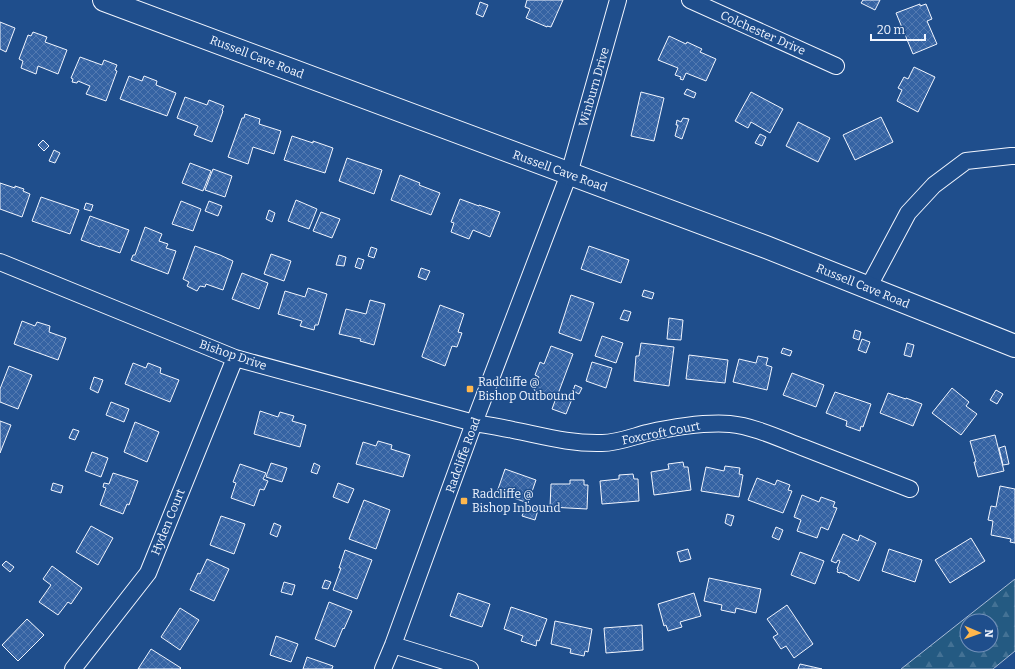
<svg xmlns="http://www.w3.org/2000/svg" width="1015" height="669" font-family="Bitter,serif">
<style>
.forest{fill:url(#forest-firs);stroke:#a8bbd7;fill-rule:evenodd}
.building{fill:url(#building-cross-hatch);stroke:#f2f6ff}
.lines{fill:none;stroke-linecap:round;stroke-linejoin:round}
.street-casing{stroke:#f2f6ff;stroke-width:18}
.secondary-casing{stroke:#f2f6ff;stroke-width:24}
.street{stroke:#1f4e8c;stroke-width:16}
.secondary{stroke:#1f4e8c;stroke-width:22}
.poi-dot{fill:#ffb74d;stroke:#1f4e8c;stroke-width:1.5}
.labels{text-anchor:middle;stroke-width:3;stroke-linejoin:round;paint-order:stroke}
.street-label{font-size:12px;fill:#f2f6ff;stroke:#1f4e8c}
.poi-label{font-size:12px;fill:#f2f6ff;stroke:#1f4e8c;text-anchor:start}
</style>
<defs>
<pattern id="forest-firs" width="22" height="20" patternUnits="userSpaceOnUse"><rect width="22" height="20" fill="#245a82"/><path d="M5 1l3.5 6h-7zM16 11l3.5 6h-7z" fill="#447295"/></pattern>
<pattern id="building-cross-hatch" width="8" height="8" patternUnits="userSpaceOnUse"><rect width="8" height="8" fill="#3563a3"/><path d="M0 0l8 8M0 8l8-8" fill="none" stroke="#537ab1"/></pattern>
</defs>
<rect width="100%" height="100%" fill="#1f4e8c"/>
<!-- forest -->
<path class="forest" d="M1015,579V651L993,669H901ZM967,621H991V645H967Z"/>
<!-- building -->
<path class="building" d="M527,0H563L551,27L547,26V27L526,18L530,9L525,7Z
M863,0H880L875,10L861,3Z
M480,2L488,5L483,17L476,14Z
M920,4V6L926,4L932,19L927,21L937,44L913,54L896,13Z
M0,22L15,28L6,52L0,49Z
M33,32L47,37L45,42L67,50L58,74L38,66L36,74L21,68L23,61L19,59L28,35L31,36Z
M669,36L686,44L687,42L702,49L700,52L716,59L706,81L686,73L683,80L680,79L681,77L675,75L678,68L658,60Z
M80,57L102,65L104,60L117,65L115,70L117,71L106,101L86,94L90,86L78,81L77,83L72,82L73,79L71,78Z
M914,67L935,77L918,112L897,101L902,90L898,88L904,77L908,79Z
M129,76L142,81L144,76L157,81L156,85L176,93L167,116L120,99Z
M687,89L696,93L694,98L684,94Z
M641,92L664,98L654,141L631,136Z
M751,92L783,109L770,133L751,122L748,128L735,121Z
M185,97L207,105L209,100L224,106L222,110L223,111L212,142L194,135L198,126L177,118Z
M245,114L260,119L259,124L281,131L274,154L253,147L248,164L228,157L242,118H244Z
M881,117L893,142L855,160L843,135Z
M683,118L689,119L682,139L675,136L678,125H676L677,120L681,122Z
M798,122L830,138L818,162L786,146Z
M760,134L766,137L762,146L755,143Z
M292,136L313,143V141L333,148L325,173L284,160Z
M43,140L49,146L44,151L38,145Z
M54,150L60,153L55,163L49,161Z
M347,158L382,170L374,194L339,181Z
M190,163L211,171L203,191L182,183Z
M213,169L232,176L225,197L205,190Z
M400,175L420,183L419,185L440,193L431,215L391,200Z
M0,183L15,188V186L24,189L23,191L30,194L22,217L0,209Z
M41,197L79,210L70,234L32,221Z
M460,199L479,206V205L500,212L490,237L473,230L469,239L451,232L454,223L451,222Z
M296,200L317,209L309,229L288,221Z
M181,201L201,209L193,231L172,224Z
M209,201L222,206L218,216L205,211Z
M86,203L93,205L91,211L84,209Z
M269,210L275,213L272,222L266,219Z
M321,212L340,219L332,238L313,231Z
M90,216L129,230L120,253L100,246V247L81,240Z
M145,227L162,234L159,241L168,244L166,248L176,251L168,274L131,260L133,255H135Z
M195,246L217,254L220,255L233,261L223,290L206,284L205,287L200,286L197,291L187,286L189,282L183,279Z
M589,246L629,260L621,283L581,269Z
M371,247L377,249L374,258L368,256Z
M271,254L291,261L284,281L264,274Z
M339,255L346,257L344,266L336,265Z
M358,258L364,260L361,269L355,267Z
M421,268L430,271L426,280L418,277Z
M242,273L268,283L259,309L232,299Z
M308,288L327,294L318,325H315L314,330L300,326L302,321L278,314L285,291L305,297Z
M644,290L654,293L652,299L642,296Z
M571,295L594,303L581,341L559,333V332Z
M370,300L385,304L374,345L360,341L361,339L339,334L346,309L366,314Z
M440,305L464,314L458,332L462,333L457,347L452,346L445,366L422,357V356Z
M624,310L631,312L628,321L620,319Z
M669,318L683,320L681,340L667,339Z
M22,321L35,326L37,322L50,326L49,332L66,338L58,360L14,344Z
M855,330L861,332L859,340L853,338Z
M602,336L623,343L616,363L595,356Z
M862,339L870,342L866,353L858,350Z
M641,343L674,347L669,386L634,381L636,356H639Z
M907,343L914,345L911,357L904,355Z
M551,346L573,354L558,394L572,399L566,414L552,409L556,398L534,390L539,377L535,375L540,362L544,364Z
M783,348L792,351L790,356L781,353Z
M689,355L728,360L725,383L686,379Z
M758,356L768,358L766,365L772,367L767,390L733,382L739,359L756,363Z
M592,362L612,368L606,388L586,381Z
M133,363L146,368L148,363L161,368L160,373L179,380L170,402L125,384Z
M9,366L32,375L18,409L0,402V389Z
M792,373L824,385L816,407L783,395Z
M94,377L103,380L98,393L90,389Z
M575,385L582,388L579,394L573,391Z
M952,388L969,402L966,406L977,414L961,435L932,413Z
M996,390L1003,394L997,404L990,400Z
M835,392L871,404L863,427L861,426L860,431L846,426L847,421L826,413Z
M888,393L906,399V398L922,404L913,426L880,413Z
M111,402L129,409L124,422L106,415Z
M260,411L278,417L280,412L294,416L292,421L306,425L300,447L254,434Z
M0,421L11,425L0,453Z
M135,422L159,432L147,462L124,452Z
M73,429L79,431L75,440L69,438Z
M995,435L1004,471L978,477L974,462H976L970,441Z
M378,441L392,445L391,449L410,455L403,477L356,464L363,442L376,446Z
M1005,446L1009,464L1003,465L999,448Z
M92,452L108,458L101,477L85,471Z
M683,462L684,467H688L691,490L654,495L651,472L669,469L668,464Z
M271,463L287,468L282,482L266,477Z
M314,463L320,466L317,474L311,472Z
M240,464L266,473L263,479L268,481L264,490L260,489L254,506L231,498L236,483L233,482Z
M725,466L740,468L739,474L743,475L739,497L701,491L706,467L724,471Z
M505,469L536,480L528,503L497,492Z
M113,473L138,481L129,505L127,504L123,514L100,505L106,488L103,487L104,483L109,484Z
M633,474L634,479H638L639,501L602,504L600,481L619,479V475Z
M757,478L775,485L777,480L790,485L788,490L792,491L783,513L748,500Z
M570,480H584V485H588L587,509L550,507L551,484H570Z
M53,483L63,486L61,493L51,490Z
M338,483L354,489L348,503L333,497Z
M1000,486L1015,489V543L1010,542L1011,539L991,535L993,521L988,520L991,506L996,507Z
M802,495L819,502L821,497L835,502L833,507L837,508L828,530L821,527L817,538L797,531L801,520L794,517Z
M364,500L390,510L376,549L349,539Z
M526,506L538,510L535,520L522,516Z
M727,514L734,516L731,526L725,523Z
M221,516L245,524L234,554L210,545Z
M274,523L281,526L277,537L270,534Z
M91,526L113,538L98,565L76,552Z
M776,527L783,530L779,540L772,537Z
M843,534L858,541L860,535L876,543L859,581L848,576V575L840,572V573L837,572L838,570L837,569L840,561L838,560L836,563L831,561Z
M971,538L985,561L950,583L935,560Z
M688,549L691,559L680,562L677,552Z
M889,549L922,560L915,582L882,571Z
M345,550L372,560L357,599L333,590L341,568H339Z
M800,552L824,561L815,584L791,575Z
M207,559L229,569L214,601L190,590L198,573L200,574Z
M6,561L14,567L10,572L2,565Z
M52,566L82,588L71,604L68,602L58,615L39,602L51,585L43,579Z
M709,578L761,589L756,613L736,608L735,613L721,610L722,605L704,601Z
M325,580L331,582L328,589L322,588Z
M284,582L295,585L292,595L281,592Z
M458,593L490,604L482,627L450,616Z
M694,593L701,616L680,622L682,627L668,631L666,625L664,626L658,604Z
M329,602L352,611L344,629L343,628L335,647L315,639Z
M787,605L813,644L794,658L786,646L781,649L773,637L778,634L767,619Z
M511,607L547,619L539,641L537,640L536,646L521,641L523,636L504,629Z
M180,608L199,620L180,650L161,637Z
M27,619L44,635L18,661L2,645Z
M555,621L592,629L588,652L585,651L584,656L570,653L571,649L551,644Z
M642,625L643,650L606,653L604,628Z
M276,636L298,644L291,662L270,655Z
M151,649L181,668L180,669H138Z
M307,657L333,666L332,669H303Z
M800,664L822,669H798Z"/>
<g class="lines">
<defs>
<path id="street" d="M690,0L836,66
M0,262L235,358L474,423C487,425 500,427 513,430C543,436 571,444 602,443C617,443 632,437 647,433C674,427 702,422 730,424C753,426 781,439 802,447C838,461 874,475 910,489
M868,288L908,213L934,185L966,161L1011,156H1015
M393,645L470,669
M73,669L148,573L235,358
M383,669L393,645L474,423L569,174L618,0"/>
<path id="secondary" d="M104,0L766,247L1015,346"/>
</defs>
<!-- street casing -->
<use href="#street" class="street-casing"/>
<!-- secondary casing -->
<use href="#secondary" class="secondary-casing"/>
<!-- street -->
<use href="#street" class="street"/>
<!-- secondary -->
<use href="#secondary" class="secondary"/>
</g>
<!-- markers -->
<g class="poi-dot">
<rect x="466" y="385" width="8" height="8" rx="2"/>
<rect x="460" y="497" width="8" height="8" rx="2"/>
</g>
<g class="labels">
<!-- street labels -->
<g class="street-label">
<text transform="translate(763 33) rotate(24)" y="4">Colchester Drive</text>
<text transform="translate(257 57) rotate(21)" y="4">Russell Cave Road</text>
<text transform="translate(594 87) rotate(-74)" y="4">Winburn Drive</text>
<text transform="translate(560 171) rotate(20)" y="4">Russell Cave Road</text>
<text transform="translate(863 286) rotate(22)" y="4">Russell Cave Road</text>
<text transform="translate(233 355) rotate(19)" y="4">Bishop Drive</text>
<text transform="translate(661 433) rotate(-11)" y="4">Foxcroft Court</text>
<text transform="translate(463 455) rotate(-70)" y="4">Radcliffe Road</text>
<text transform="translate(168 522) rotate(-68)" y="4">Hyden Court</text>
</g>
<!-- poi labels -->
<g class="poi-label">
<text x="478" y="386">Radcliffe @<tspan x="478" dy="14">Bishop Outbound</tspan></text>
<text x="472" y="498">Radcliffe @<tspan x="472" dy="14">Bishop Inbound</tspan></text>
</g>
</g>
<!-- north arrow -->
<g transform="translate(979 633) rotate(92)"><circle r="19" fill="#1f4e8c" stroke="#7391ba"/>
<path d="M0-3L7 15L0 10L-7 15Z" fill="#ffb74d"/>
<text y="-6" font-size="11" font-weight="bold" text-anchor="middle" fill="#f2f6ff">N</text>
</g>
<!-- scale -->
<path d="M871 34v6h54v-6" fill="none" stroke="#f2f6ff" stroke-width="2"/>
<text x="877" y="34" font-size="12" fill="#f2f6ff" stroke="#1f4e8c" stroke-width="3" paint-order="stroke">20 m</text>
</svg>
